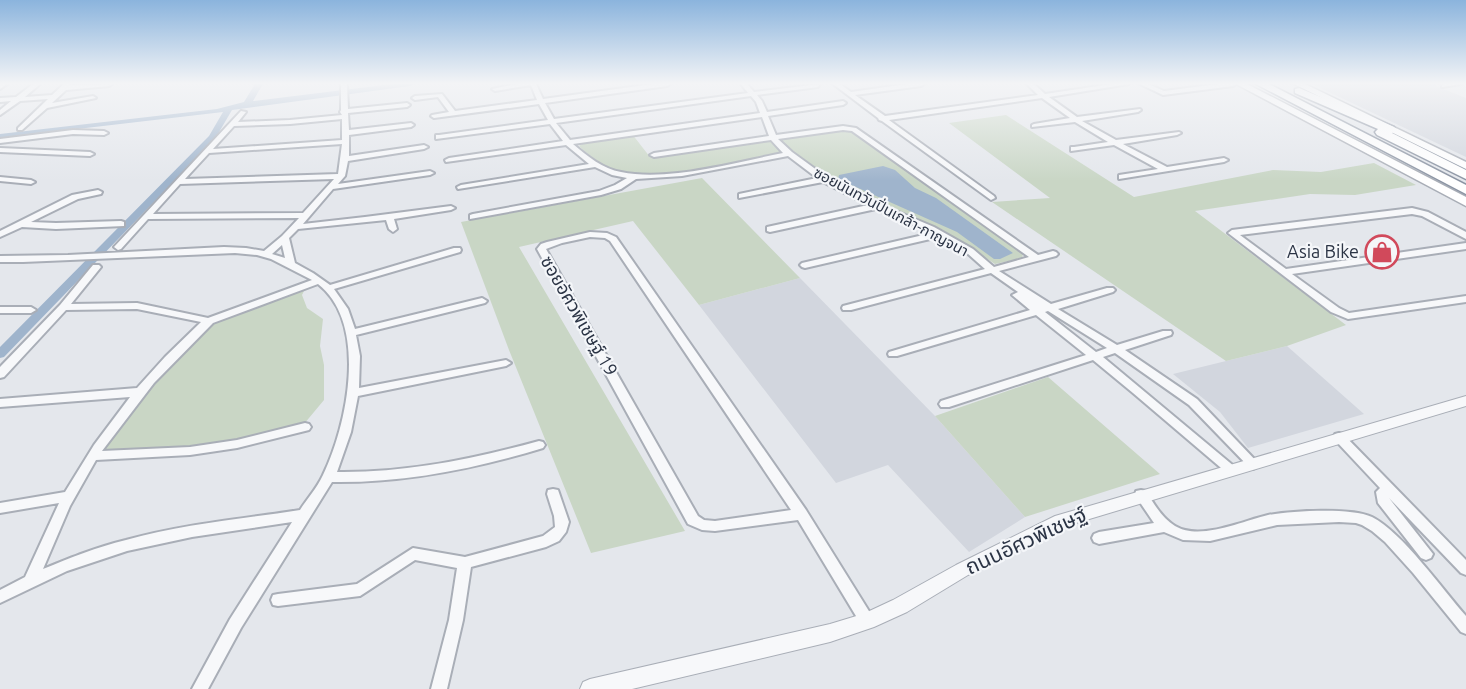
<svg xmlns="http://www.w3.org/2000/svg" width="1466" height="689" font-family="Ubuntu,'Noto Sans Thai',sans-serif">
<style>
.built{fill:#d2d6de}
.green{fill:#c9d6c5}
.water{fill:#9fb4cc}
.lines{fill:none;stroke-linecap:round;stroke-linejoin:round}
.canal{fill:#9fb4cc;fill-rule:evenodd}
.minor-casing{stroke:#a9aeb7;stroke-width:4}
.tertiary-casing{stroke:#a9aeb7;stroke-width:2}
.secondary-casing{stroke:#a9aeb7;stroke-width:3}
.trunk-casing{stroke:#8b94a3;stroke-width:3}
.minor{fill:#f7f8fa;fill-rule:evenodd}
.tertiary{fill:#f7f8fa;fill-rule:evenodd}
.secondary{fill:#fff;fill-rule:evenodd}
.trunk{fill:#fff;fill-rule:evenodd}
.labels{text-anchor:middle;stroke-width:4.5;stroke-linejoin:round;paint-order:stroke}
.far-street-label{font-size:15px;fill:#2b3445;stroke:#f4f6f9}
.poi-label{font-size:18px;fill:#2b3445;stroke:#f4f6f9;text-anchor:end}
.street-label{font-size:18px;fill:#2b3445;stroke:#f4f6f9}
.near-street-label{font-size:21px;fill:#2b3445;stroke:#f4f6f9}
</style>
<rect width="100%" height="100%" fill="#e4e7ec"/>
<!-- built -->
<path class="built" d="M1312,84H1431L1466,98V157Z
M800,278L935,416L1025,517L969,552L888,465L836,483L699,305Z
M1287,346L1364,414L1248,448L1220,412L1173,374Z"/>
<!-- green -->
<path class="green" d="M1006,115L1134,197L1273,170L1321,172L1374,163L1416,185L1355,195L1310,194L1195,211L1346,325L1287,346L1226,361L992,202L1050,198L949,123Z
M850,129L1023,254L1022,258L995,264L943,230L842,185L792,151C753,158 657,182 622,173C605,168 592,158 579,146L585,142L632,134L650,157Z
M702,178L800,278L699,305L633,221L519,247L685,531L591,553L509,350L461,222Z
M305,289L302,295L307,308L323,319L320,346L324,365V400L304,424L237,440L192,447L102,453L147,388L201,323Z
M1048,377L1160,474L1025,517L935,416Z"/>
<!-- water -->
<path class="water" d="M883,166L895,170L915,188L936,198L1013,253L1000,259H994L957,232L838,179L839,175Z"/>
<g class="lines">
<!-- canal -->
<path class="canal" d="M255,84H263L253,101L392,84H414L410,86L232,110L215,139L4,357L0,358V347L209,136L223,112L0,138V134L217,109L244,102Z"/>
<defs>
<path id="minor" d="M0,84H7L0,89Z
M33,84H40L25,97L52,95L64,84H71L70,85L112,84L109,86L66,90L52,103L93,96L96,98L47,108L22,130H18V128L48,99L20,101L0,115V110L11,101L0,102V98L16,97Z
M341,84H347L348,109L407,103L410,105L407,107L348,113L349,130L411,123L414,125L411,127L349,135V156L424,145L428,147L424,149L348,161L345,176L338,184L430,171L434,173L430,175L333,189L303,224L365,217L451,206L455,208L451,210L394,219L397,229L393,232L389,229L386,220L298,229L289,238L295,263L313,273L330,285L454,248H460L461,250L460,252L334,289L348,309L355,329L482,298L487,301L485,303L356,335L360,356L359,388L506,360L511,363L506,366L358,396L351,432L337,472C406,473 473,459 539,441L543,442L545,445L543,448C474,469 405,483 332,482L241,628L208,689H192L230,619L292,522L192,537L127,551L67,571L0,603V590L25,577L59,503L0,513V503L65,492L94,445L130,397L0,407V399L137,388L165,357L201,322L137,309L66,310L4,377L0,378V367L60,305L93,265H99L101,267L71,304L137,303L208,318L312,280L271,259L257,255L235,253L23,262H0V256L68,255L224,247L246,248L264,251L282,236L299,218L148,219L121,249L118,250L114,247L241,111L246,112L238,122L290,120L342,115L340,112L341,110ZM342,119V140L213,149L234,126L290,124ZM342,144L338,174L185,179L209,153ZM334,179L303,213L153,214L180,184ZM282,245L285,258L272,254ZM318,284C369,324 347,426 323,475C317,488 307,499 300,510C242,519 183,524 126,540C97,547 70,558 43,569L70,506L96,460L190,455L237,448L309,430L311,427L309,424L305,423L237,440L190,447L102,451L154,383L213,323Z
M516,84H536L543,99L653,84H670L667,86L545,103L554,119L748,93L741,84H747L754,92L820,84L818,87L757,95L762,101L767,112L843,101L846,103L843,105L768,116L776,135L843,126L856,128L1038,255L1053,251L1056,252L1058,254L1056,256L999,271L1051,304L1107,288H1113L1115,290L1113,292L1058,309L1117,345L1163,331H1171L1172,333L1171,335L1125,350L1197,399L1259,464L1257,467L1253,469L1249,467L1189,405L1115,353L1103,357L1235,467L1237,470L1235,473L1231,475L1227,473L1133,393L1093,360L949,407H941L939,404L941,401L1086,355L1036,315L897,356H889L888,354L889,352L1030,310L1012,295L1018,292L991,273L851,310H843L842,308L843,306L985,269L967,253L939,237L805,268L802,267L800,265L802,263L932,233L876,209L770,232L767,231V227L868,205L823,182L739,198V194L817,178L788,156L682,176L636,179L621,189L601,195L470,219V215L473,214L599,191L615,185L627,178L612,175L595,167L458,189L457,187L461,185L589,164L566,145L446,162L445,160L449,158L563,141L550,124L436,139V135H439L548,120L539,104L434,118L431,116L432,115L449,112L438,97L415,100L412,98L415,96L442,94L455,111L537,100L531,85L495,91L492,89ZM751,96L756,102L760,113L570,140L556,123ZM762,117L769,136L654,153L650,155L654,157L771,140L783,153C736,162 668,182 621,172C603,169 587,156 573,144ZM843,130L852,131L1029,257L994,267L973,249L934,227L870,200L825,176L792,152L778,139ZM1048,311L1107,348L1096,352L1045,312Z
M833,84H840L851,92L907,84H924L921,86L855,95L885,116L1038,95L1027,84H1034L1045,94L1112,84H1129L1049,97L1077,117L1140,109L1141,110L1138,112L1082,121L1116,140L1179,132L1181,133L1177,135L1123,144L1167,167L1224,158L1228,160L1224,162L1119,179V175L1158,169L1114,145L1071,151V147H1074L1108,142L1075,122L1032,127V125L1034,124L1070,118L1042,98L889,120L994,196L995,198L991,200L882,121L879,120L878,118Z
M1140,84H1148L1164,91L1218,84H1236L1233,86L1163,95Z
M1444,84H1461L1442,87V85Z
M73,130L104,131L108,133L104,135L73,134L0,143V139Z
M0,148L90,152L94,154L90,156L0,152Z
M0,177L31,180L35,182L31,184L0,181Z
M98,190L102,192L101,194L78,199L31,222L56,223L121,221L124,222V226L56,229L22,227L0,237V231L72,195Z
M1412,208L1428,212L1466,232V239L1422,216L1412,214L1240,235L1286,269L1466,243V249L1292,274L1339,308L1349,313L1466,296V302L1348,319L1331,312L1228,233L1232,230Z
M590,232L607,233L616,237L806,510L872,616L874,621L872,626L867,628L862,626L798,520L715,531L702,530L688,524L537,249L541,244L547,242ZM590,237L605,238L610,241L791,510L715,521L704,520L698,516L546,249L562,243Z
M0,307H31L36,310L31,313H0Z
M1339,433L1343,434L1466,560V575L1461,573L1389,498L1433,554L1431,558L1426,560L1421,558L1378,503L1376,492L1380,488L1335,440L1333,437L1335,434Z
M553,489L558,490L569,522L566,532L559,541L546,547L471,567L463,620L447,689H431L449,620L457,568L415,560L360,596L278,606L273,605L271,600L273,595L278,594L357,584L413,548L465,557L543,536L555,527L554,516L547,494L548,490Z
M1141,490L1146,491C1154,504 1162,518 1175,526C1200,541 1242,521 1268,515C1291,511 1351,507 1372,517C1402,532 1443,590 1466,616V634L1461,632L1413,573L1385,542L1372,531L1362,525L1356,523L1339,522L1277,525L1210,541L1183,540L1164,532L1099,544L1094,542L1092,538L1094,534L1099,532L1154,523L1135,495L1136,491Z"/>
<path id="tertiary" d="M1466,396V406L1066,526L968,575L907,612L874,627L830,642L632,689H580L583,682L590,679L830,624L863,614L893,600L956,565L1055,516Z"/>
<path id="secondary" d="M1236,84H1247L1466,197V206Z
M1294,84H1305L1466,162V169Z"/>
<path id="trunk" d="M1256,84H1269L1466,185V194Z
M1299,88L1394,127L1396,130L1392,133L1466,170V179L1377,135L1375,132L1378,129L1295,93V89Z"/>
</defs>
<!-- minor casing -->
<use href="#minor" class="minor-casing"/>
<!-- tertiary casing -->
<use href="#tertiary" class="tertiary-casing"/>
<!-- secondary casing -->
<use href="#secondary" class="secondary-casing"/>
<!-- trunk casing -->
<use href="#trunk" class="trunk-casing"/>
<!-- minor -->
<use href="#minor" class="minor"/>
<!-- tertiary -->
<use href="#tertiary" class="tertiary"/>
<!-- secondary -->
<use href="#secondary" class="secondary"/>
<!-- trunk -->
<use href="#trunk" class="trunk"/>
</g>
<!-- sky -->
<linearGradient id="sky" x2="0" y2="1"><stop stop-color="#8bb4dd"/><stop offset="0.46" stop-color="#f3f4f6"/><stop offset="1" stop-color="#f3f4f6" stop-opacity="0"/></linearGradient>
<rect width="1466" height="181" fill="url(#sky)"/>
<!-- icons -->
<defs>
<symbol id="shop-ring" viewBox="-11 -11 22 22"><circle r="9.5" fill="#f4f6f9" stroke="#d1495b" stroke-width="1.5"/><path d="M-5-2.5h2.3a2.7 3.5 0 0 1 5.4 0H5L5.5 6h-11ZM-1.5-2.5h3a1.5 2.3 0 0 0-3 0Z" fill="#d1495b"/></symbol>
</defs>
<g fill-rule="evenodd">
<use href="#shop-ring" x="1363" y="233" width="38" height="38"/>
</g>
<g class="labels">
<!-- far-street labels -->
<g class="far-street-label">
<text transform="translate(891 212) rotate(28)" y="5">ซอยนันทวันปิ่นเกล้า-กาญจนา</text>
</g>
<!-- poi labels -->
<g class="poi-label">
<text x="1359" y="258">Asia Bike</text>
</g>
<!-- street labels -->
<g class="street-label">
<text transform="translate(579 316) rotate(60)" y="6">ซอยอัศวพิเชษฐ์ 19</text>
</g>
<!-- near-street labels -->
<g class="near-street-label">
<text transform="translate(1026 541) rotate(-25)" y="7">ถนนอัศวพิเชษฐ์</text>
</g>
</g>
</svg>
